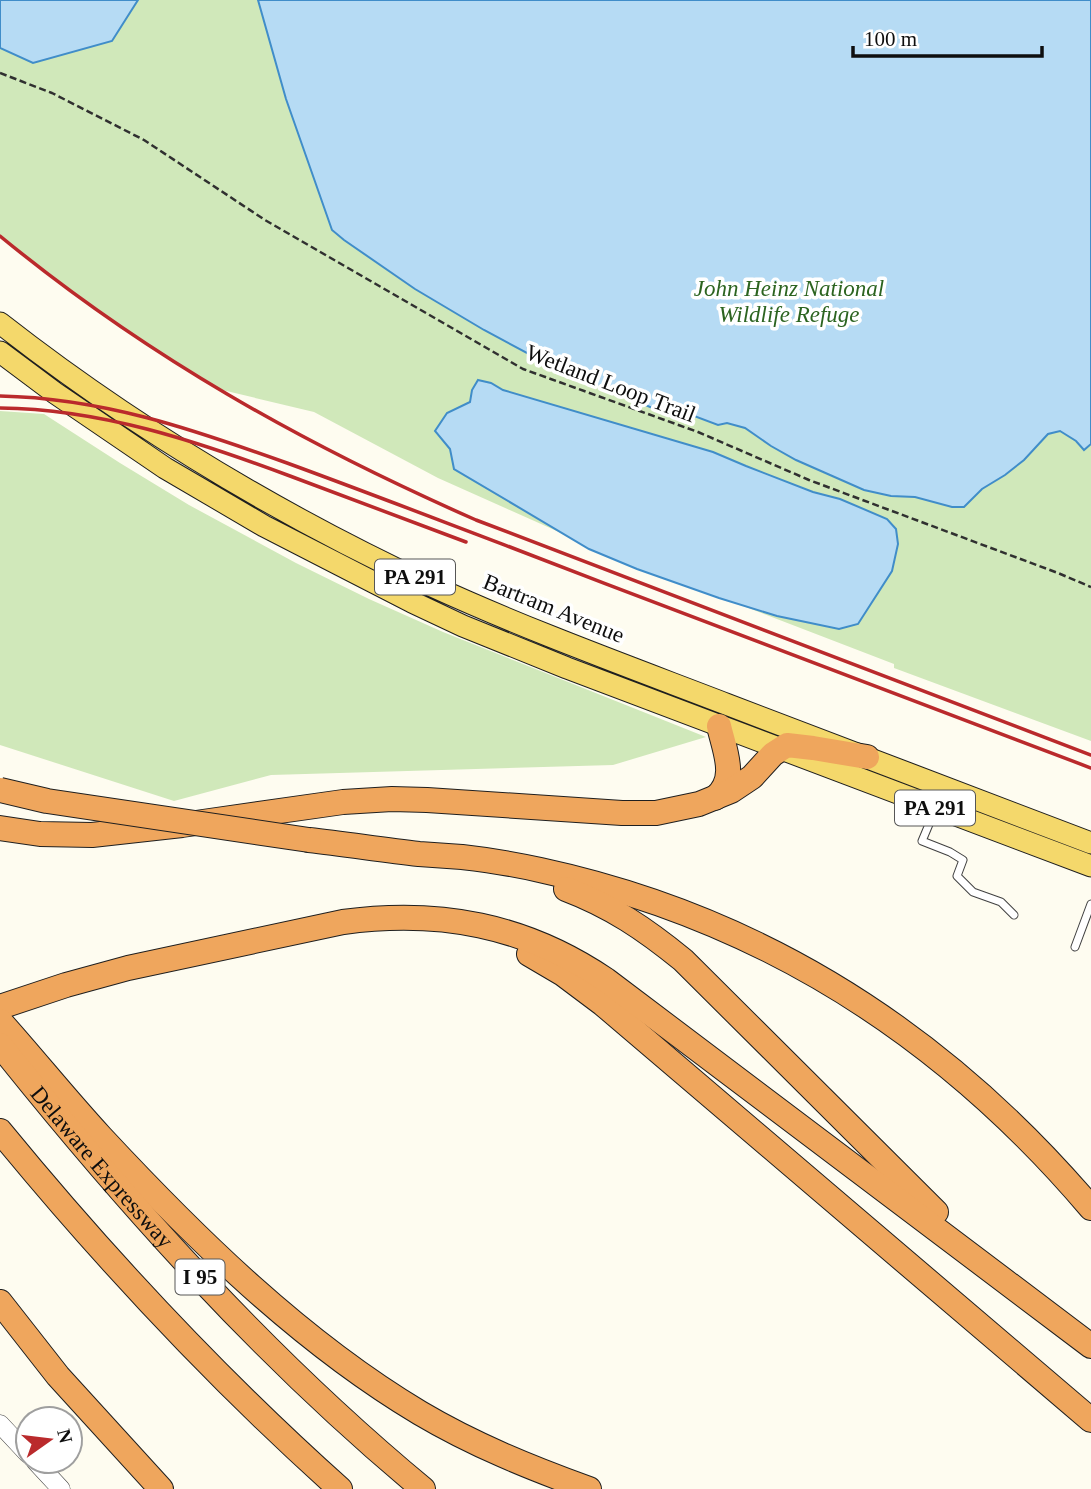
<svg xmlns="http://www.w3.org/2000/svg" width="1091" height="1489" font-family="'Times New Roman',serif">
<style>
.green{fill:#d0e8ba}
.water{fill:#b6dbf4;stroke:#408dc9;stroke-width:2}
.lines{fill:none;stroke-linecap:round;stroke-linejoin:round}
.service-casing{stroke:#414141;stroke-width:9}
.tertiary-casing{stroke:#414141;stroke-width:19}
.primary-casing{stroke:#1f1f1f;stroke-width:23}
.motorway-casing{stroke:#1f1f1f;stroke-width:26}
.path{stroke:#303030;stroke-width:2.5;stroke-dasharray:7 3.5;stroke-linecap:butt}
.service{stroke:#fff;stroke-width:7}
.tertiary{stroke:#fff;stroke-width:18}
.primary{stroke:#f4d86b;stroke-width:21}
.motorway{stroke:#efa65d;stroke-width:24}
.rail{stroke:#ba2a2c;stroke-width:3.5}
.motorway-bridge-casing{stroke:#1f1f1f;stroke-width:26;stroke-linecap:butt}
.motorway-bridge{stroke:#efa65d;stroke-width:24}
.labels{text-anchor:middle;stroke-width:7;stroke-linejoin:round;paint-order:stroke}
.shield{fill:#fff;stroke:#565656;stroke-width:2}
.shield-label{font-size:21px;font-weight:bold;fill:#0e0e0e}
.park-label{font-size:23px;font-style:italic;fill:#2c6420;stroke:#fff}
.street-label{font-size:23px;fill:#0e0e0e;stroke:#fff}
</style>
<rect width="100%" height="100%" fill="#fefcf0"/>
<!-- green -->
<path class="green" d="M0,0H1091V741L894,668V664L606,553L438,478L314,412L218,389L129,333L35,264L0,235Z
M0,411L44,414L120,463L189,505L296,563L369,599L443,632L706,737L613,765L271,775L174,801L0,745Z"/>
<!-- water -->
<path class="water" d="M0,0H138L112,41L33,63L0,48Z
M258,0H1091V444L1084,450L1076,441L1060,431L1048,434L1024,460L1005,475L982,489L964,507H952L915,497L891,496L864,490L796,460L771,446L745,428L727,423L718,425L673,408L657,410L542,361L484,330L415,289L344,240L332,230L286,99Z
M478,380L491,383L503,390L713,452L746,466L813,492L840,499L887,519L896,529L898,544L892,571L858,624L839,629L777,616L719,598L637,569L589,549L454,469L450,449L435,431L447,413L470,402L472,390Z"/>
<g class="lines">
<defs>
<path id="service" d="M935,810L922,841L950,852L963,860L957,876L973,892L1001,902L1014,915
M1075,947L1091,904"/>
<path id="tertiary" d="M0,1424L28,1454
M35,1461L61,1489"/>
<path id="primary" d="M0,323C133,427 280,515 432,586C528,630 627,666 726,704C848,750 969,797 1091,843
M0,352L55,393L165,468L264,526L412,602L463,626L567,668L1091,866"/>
<g id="motorway">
<path d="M715,798C738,779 725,752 719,726"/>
<path d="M0,828L40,834L92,835L182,825L343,802L392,799L427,800L622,813H656L699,804L731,791L752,777L773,754L787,745L813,748L867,757"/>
<path d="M309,840C346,844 382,850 419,854C433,855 448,856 462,857C488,860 514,864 540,870C762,918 945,1036 1091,1208"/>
<path d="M566,889C611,906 645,929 683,960L936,1212"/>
<path d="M529,954L563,974L603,1004L1091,1420"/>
<path d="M0,1007L66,985L128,968L343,922C439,909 525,925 606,980L1091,1346"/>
<path d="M0,1021C34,1059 66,1099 101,1137C195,1238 301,1342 420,1413C474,1445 531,1468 589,1489"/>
<path id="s1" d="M0,1045C127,1204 265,1358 423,1489"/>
<path d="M0,1131C105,1259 217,1379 340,1489"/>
<path d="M0,1302L58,1376L161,1489"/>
</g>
</defs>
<!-- service casing -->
<use href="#service" class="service-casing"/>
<!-- tertiary casing -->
<use href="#tertiary" class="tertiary-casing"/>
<!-- primary casing -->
<use href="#primary" class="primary-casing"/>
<!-- motorway casing -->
<use href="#motorway" class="motorway-casing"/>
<!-- path -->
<path class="path" d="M0,73L52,93L144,140L265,220L523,369L698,432L809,480L1058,573L1091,587"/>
<!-- service -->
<use href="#service" class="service"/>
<!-- tertiary -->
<use href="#tertiary" class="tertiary"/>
<!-- primary -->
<use href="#primary" class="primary"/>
<!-- motorway -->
<use href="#motorway" class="motorway"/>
<!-- rail -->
<path class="rail" d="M0,236C146,356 303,444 476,520L1091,755
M0,396C102,398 192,429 287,463C361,490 436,519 510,547C703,622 897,694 1091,768
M0,408C101,409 196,441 290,476C349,498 408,520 466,542"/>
<defs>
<path id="motorway-bridge" d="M0,790L47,801L309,840"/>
</defs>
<!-- motorway-bridge casing -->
<use href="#motorway-bridge" class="motorway-bridge-casing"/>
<!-- motorway-bridge -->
<use href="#motorway-bridge" class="motorway-bridge"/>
</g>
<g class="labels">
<!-- shield labels -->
<g class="shield">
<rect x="375" y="559.5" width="80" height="35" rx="5"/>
<rect x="895" y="790.5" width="80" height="35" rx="5"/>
<rect x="175.5" y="1259.5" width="49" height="35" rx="5"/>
</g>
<g class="shield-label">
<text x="415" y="584">PA 291</text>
<text x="935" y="815">PA 291</text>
<text x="200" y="1284">I 95</text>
</g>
<!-- park labels -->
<g class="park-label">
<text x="789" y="296">John Heinz National<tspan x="789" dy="26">Wildlife Refuge</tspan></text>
</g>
<!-- street labels -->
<g class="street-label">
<text transform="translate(611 383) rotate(21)" y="8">Wetland Loop Trail</text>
<text transform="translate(554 608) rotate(22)" y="8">Bartram Avenue</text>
<text dy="8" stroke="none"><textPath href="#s1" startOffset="159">Delaware Expressway</textPath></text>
</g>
</g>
<!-- north arrow -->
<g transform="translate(49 1440) rotate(76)"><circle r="33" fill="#ffffff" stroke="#9f9f9f" stroke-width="2"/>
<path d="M0-5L12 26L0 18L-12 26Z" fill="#ba2a2c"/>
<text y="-10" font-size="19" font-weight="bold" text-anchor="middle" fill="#0e0e0e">N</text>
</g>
<!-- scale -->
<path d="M853 46v10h189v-10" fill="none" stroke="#0e0e0e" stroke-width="3.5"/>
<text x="864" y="46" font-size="21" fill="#0e0e0e" stroke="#ffffff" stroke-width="5" paint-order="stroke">100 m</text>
</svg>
